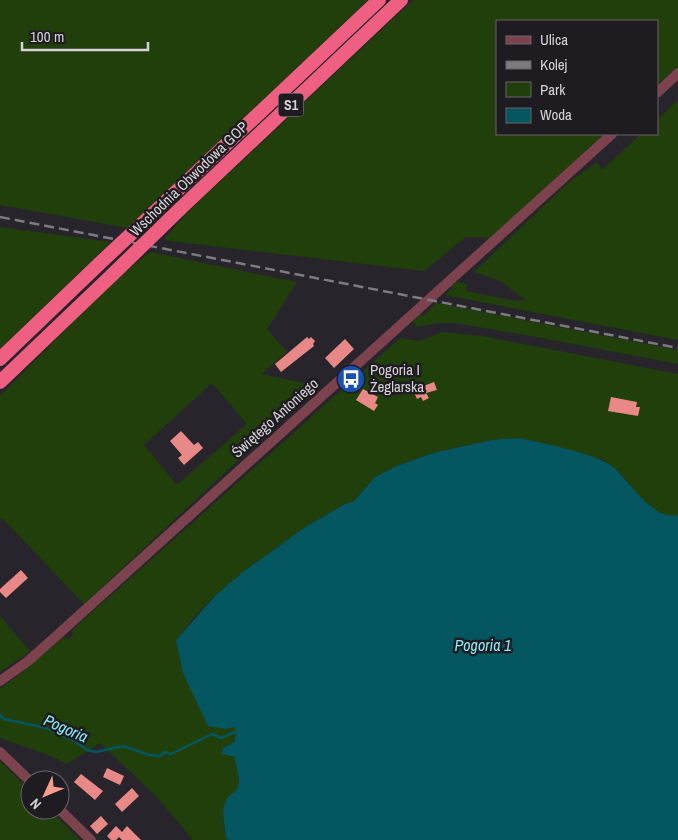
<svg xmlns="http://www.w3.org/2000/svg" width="678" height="840" font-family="'Archivo Narrow',sans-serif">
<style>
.green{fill:#203f0a;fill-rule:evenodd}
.water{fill:#045761}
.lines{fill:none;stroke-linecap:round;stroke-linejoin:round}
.stream{stroke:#045761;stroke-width:2.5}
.building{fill:#e88887}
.minor{stroke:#7c424d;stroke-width:10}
.highway{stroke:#ef5f81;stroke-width:14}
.rail{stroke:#7d7b80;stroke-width:2.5;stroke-dasharray:10 5;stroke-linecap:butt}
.highway-bridge{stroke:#ef5f81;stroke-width:14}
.labels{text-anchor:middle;stroke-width:5;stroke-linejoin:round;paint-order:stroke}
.shield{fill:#1e1c21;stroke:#9d9ba0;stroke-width:1}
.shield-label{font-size:14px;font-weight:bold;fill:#d4d2d6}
.street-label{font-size:15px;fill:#d4d2d6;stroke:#1e1c21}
.poi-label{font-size:15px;fill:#d4d2d6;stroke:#1e1c21;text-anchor:start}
.water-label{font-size:16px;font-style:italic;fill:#8de8f6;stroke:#1e1c21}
</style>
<rect width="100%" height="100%" fill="#27252b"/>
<path class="green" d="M0,0H368L162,196L127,228L0,205Z
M413,0H678V66L657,85V21H497V134H604L490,238L466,237L424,271L169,241L164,239L190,210Z
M678,100V340L445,295L452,288L450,286L458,282L467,284L466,291L517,301L526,300L500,281L474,272L568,183L597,162L602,170L641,134H657V120Z
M0,227L111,242L0,349Z
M150,252L297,282L267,329L287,352L262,374L318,386L84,604L3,519L0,520V396L116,279ZM212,383L247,424L177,485L144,445Z
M436,303L678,350V364L537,337L455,323H438L418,327L415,326L413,321L420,314L423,316Z
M442,332L482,336L678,374V515L672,517L665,515L651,507L638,495L623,476L604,460L539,442L518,438L492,440L433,453L397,466L375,477L354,501L345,504L304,528L243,572L216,595L197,614L176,640L183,673L237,731L234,742L223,748L222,754L235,757C235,767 241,775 239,785C238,792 230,794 227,800C222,811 223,830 228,840H193L156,796L100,743L67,764L51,756L0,738V689L24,671L64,637L69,639L73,635L72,630L400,338L420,341Z
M0,616L30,651L0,672Z
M0,761L30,791V810H50L80,840H0Z"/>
<path class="water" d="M518,438C539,442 598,454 613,467C630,481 652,521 678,515V840H228L226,837C225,825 220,810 227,799C231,793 238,791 239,784C240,774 235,766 235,757L222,754L223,748L234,742L237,731L234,727L226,729L208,726L183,673L176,640L216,595L243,572L304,528L345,504L354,501L375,477L397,466L433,453L492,440Z"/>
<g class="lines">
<path class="stream" d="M0,715L4,719L46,728L75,741L87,750L96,752L123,746L149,755L160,756L165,752L171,754L212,734L221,738L237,731"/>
</g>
<path class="building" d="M307,337L309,339L311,337L315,341L313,344L314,346L281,372L275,364Z
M345,339L354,349L334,368L325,358Z
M434,382L437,390L426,393L429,398L423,401L421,397L417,399L413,390Z
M363,389L378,397L375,403L378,405L374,411L356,400Z
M611,397L637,402L636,407H640L638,416L608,411Z
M181,431L194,445L198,442L203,448L184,465L178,458L182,455L170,441Z
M21,570L28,578L6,598L0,592V589Z
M107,768L124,776L120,785L103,777Z
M81,774L103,791L95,800L74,782Z
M132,788L139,796L122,812L115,804Z
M101,816L108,824L97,834L90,826Z
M116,826L122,832L127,826L141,840H122L119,837L116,840H111L107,836Z"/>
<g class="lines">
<path class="minor" d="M657,93L678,73
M0,681L27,662L53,639L612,134
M0,752L30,781
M60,810L91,840"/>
<path class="highway" d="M163,204L379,0
M180,209L401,0
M0,359L99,264
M0,382L112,275"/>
<path class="rail" d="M0,217L678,348"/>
<path class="highway-bridge" d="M99,264L163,204
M112,275L180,209"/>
</g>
<defs>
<symbol id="bus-disc" viewBox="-11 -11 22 22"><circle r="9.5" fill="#1a4fb4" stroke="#1e1c21"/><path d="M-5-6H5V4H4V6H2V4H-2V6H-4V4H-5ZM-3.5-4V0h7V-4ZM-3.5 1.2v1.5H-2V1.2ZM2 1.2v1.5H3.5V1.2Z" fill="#fff"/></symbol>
</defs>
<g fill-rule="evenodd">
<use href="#bus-disc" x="335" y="363" width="32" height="32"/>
</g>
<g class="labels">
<rect class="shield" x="278.5" y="93.5" width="25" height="23" rx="4"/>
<g class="shield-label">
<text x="291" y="110">S1</text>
</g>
<g class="street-label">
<text transform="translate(189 179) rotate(-44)" y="5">Wschodnia Obwodowa GOP</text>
<text transform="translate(275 418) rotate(-42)" y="5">Świętego Antoniego</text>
</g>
<g class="poi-label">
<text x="370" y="375">Pogoria I<tspan x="370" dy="17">Żeglarska</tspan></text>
</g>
<g class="water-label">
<text x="483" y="651">Pogoria 1</text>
<text transform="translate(66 728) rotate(24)" y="6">Pogoria</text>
</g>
</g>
<rect x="496" y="20" width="162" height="115" fill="#1e1c21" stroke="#676569"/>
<rect x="506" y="36" width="25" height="8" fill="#7c424d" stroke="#676569"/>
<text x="540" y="45" font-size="15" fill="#d4d2d6">Ulica</text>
<rect x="506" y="61" width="25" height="8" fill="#7d7b80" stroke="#676569"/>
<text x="540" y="70" font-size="15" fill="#d4d2d6">Kolej</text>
<rect x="506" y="82" width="25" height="15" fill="#203f0a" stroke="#676569"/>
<text x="540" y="95" font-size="15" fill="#d4d2d6">Park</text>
<rect x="506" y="108" width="25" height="15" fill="#045761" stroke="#676569"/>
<text x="540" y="120" font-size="15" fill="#d4d2d6">Woda</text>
<g transform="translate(45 795) rotate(226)"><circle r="24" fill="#1e1c21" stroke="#676569"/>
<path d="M0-4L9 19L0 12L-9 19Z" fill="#f49d8d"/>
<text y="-8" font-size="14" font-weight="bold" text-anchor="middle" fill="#d4d2d6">N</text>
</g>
<path d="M22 42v8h126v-8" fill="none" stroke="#d4d2d6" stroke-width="2.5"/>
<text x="30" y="42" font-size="15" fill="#d4d2d6" stroke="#1e1c21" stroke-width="4" paint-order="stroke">100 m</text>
</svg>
